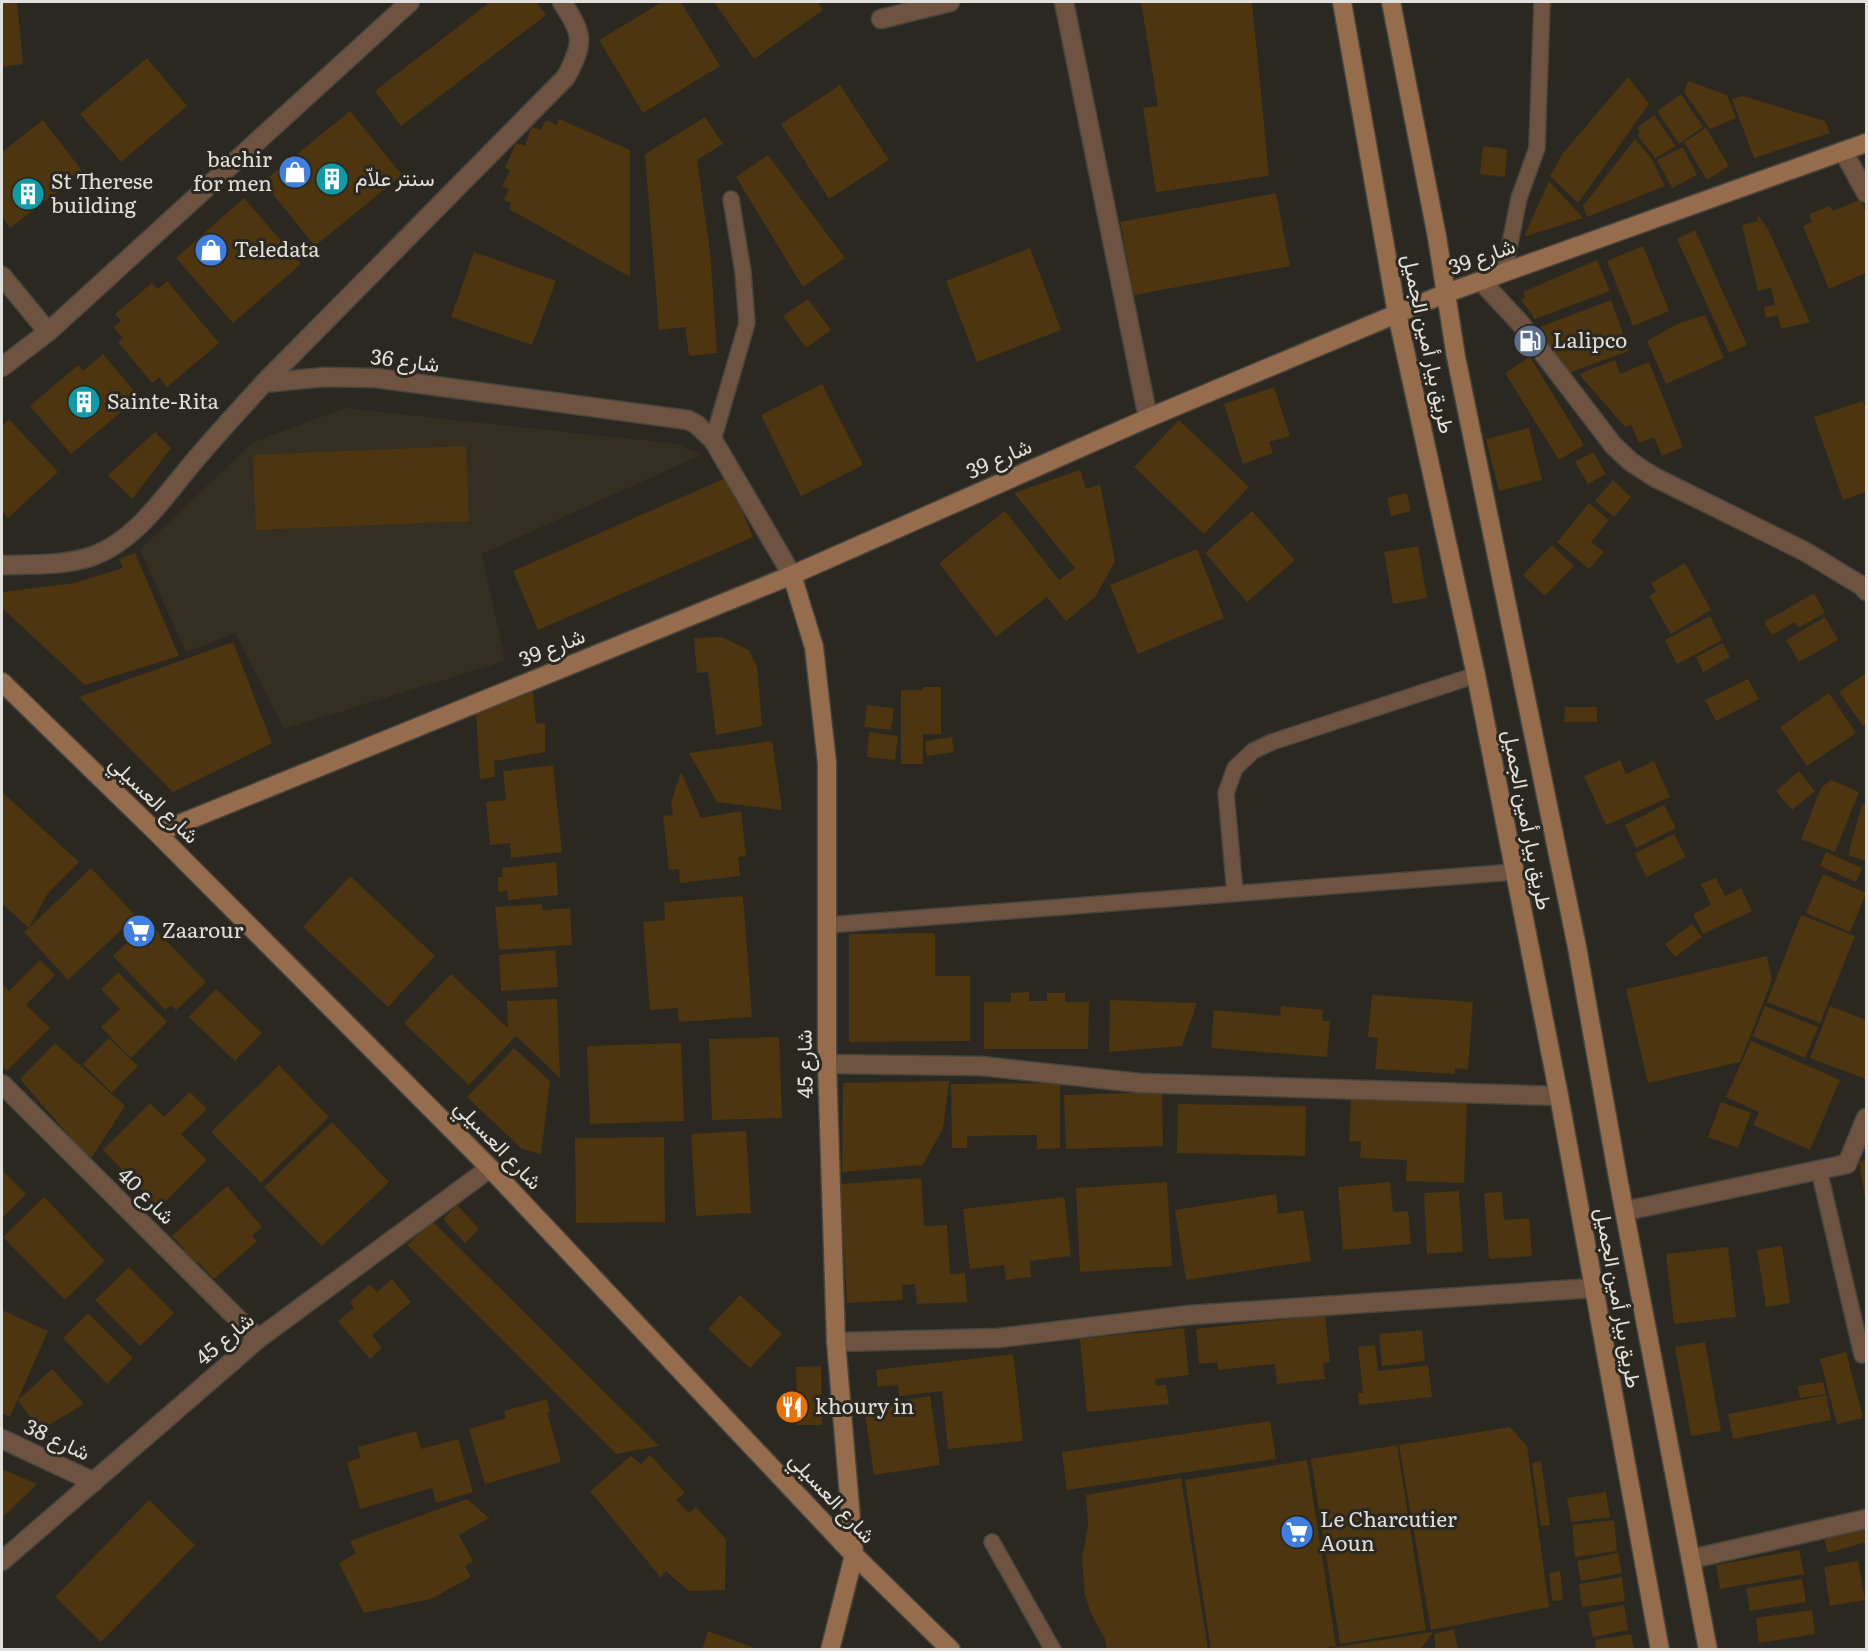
<svg xmlns="http://www.w3.org/2000/svg" width="1868" height="1651" font-family="Literata,Vazirmatn,serif">
<style>
.built{fill:#352f22}
.building{fill:#4c350f}
.lines{fill:none;stroke-linecap:round;stroke-linejoin:round}
.lane-casing{stroke:#48453f;stroke-width:18}
.street-casing{stroke:#48453f;stroke-width:21}
.secondary-casing{stroke:#48453f;stroke-width:21}
.lane{stroke:#6e5440;stroke-width:15}
.street{stroke:#6e5440;stroke-width:18}
.secondary{stroke:#956c4c;stroke-width:18}
.labels{text-anchor:middle;stroke-width:6;stroke-linejoin:round;paint-order:stroke}
.poi-label{font-size:21px;fill:#e2e0dc;stroke:#2b2821;text-anchor:start}
.street-label{font-size:21px;fill:#e2e0dc;stroke:#2b2821}
</style>
<rect width="100%" height="100%" fill="#2b2821"/>
<path class="built" d="M345,408L677,444L701,455L482,554L505,661L284,729L235,633L186,652L140,550L253,442Z"/>
<path class="building" d="M2,2H17L23,64L2,67Z
M490,2H536L546,15L401,126L375,91Z
M662,2H681L720,66L643,113L599,40Z
M714,2H817L823,10L754,59Z
M1141,2H1252L1269,176L1156,192L1143,108L1158,106Z
M147,58L187,106L121,162L80,114Z
M1628,77L1649,104L1578,203L1550,176L1563,153Z
M1688,81L1727,95L1736,118L1710,129L1684,92Z
M840,85L889,160L829,199L781,124Z
M1681,94L1703,127L1679,144L1657,111Z
M1743,96L1825,121L1830,133L1754,158L1732,99Z
M350,111L402,175L315,246L263,182Z
M1654,115L1676,146L1655,158L1637,135L1640,132L1637,128Z
M705,117L723,144L697,160L710,251L717,353L689,356L685,327L659,330L645,154Z
M559,119L630,150V277L509,209L511,203L504,200L509,189L502,186L510,170L505,168L516,143L525,146L531,127L541,130L546,120L557,125Z
M43,120L83,172L10,228L2,217V152Z
M1706,128L1729,166L1707,180L1684,142Z
M1635,139L1652,159L1665,186L1587,217L1583,206Z
M1483,146L1507,149L1505,177L1480,174Z
M1683,147L1697,175L1672,188L1657,160Z
M768,155L845,258L803,287L736,177Z
M1549,181L1583,218L1524,237Z
M1276,193L1290,266L1134,295L1120,222Z
M244,198L301,264L233,323L176,258Z
M1861,199L1866,213V273L1829,289L1803,226L1812,222L1809,214L1830,206L1833,211Z
M1757,214L1768,229L1810,322L1781,329L1778,315L1766,318L1764,307L1775,305L1771,288L1758,291L1742,225L1758,221Z
M1695,230L1747,345L1729,353L1677,239Z
M1643,246L1669,311L1633,326L1607,261Z
M1030,248L1061,330L977,362L946,281Z
M474,252L556,281L532,345L451,317Z
M1597,260L1610,291L1535,319L1521,300L1525,298L1523,292Z
M167,281L219,343L167,387L159,377L152,383L118,342L123,338L113,327L121,321L115,314L152,283L158,289Z
M808,299L831,330L806,348L783,316Z
M1611,300L1629,351L1568,373L1537,328Z
M1705,315L1724,358L1666,384L1647,341L1677,324Z
M103,354L139,397L71,454L30,406L78,365L83,371Z
M1530,357L1584,445L1559,460L1505,373Z
M1615,360L1620,374L1649,362L1683,447L1662,456L1654,437L1639,443L1631,425L1625,427L1579,374Z
M822,384L863,465L801,496L761,415Z
M1274,387L1290,436L1269,442L1273,453L1243,464L1224,404Z
M1863,401L1866,410V492L1843,500L1814,417Z
M9,419L58,472L8,518L2,511V426Z
M1179,420L1249,487L1204,534L1134,467Z
M1529,428L1542,480L1499,491L1486,439Z
M155,432L171,448L132,499L108,475Z
M466,446L469,521L256,530L253,455Z
M1593,452L1606,474L1588,484L1575,462Z
M1080,470L1086,489L1100,484L1115,561L1095,597L1066,621L1047,597L996,637L939,563L1005,511L1059,580L1075,568L1014,493Z
M728,477L753,537L538,630L513,571Z
M1613,480L1631,497L1614,517L1595,501Z
M1407,493L1411,511L1391,516L1387,498Z
M1589,503L1609,520L1591,542L1604,552L1589,569L1557,542Z
M1252,511L1295,560L1247,602L1205,553Z
M1552,545L1574,566L1545,596L1523,575Z
M1418,546L1427,598L1393,604L1384,552Z
M1197,549L1224,618L1138,654L1110,585Z
M135,553L179,656L85,685L2,608V592L74,583L123,568L119,559Z
M1685,563L1711,610L1671,634L1649,596L1656,592L1651,583Z
M1814,593L1825,613L1798,628L1795,622L1772,635L1764,622Z
M1710,616L1722,640L1677,664L1665,640Z
M1825,617L1838,640L1799,662L1786,640Z
M722,637L749,650L757,667L762,726L716,735L708,672L697,673L694,638Z
M233,642L272,743L173,792L79,697Z
M1723,643L1730,657L1703,672L1696,657Z
M1866,673V724L1863,726L1839,692Z
M1748,679L1759,699L1716,721L1705,700Z
M923,687H941V734H923V764H901V690H923Z
M533,692L536,724L545,723V752L494,761L495,777L480,779L476,713Z
M1829,693L1856,733L1807,766L1780,727Z
M867,705L894,708L891,730L864,727Z
M1565,707H1597V722H1564Z
M869,732L898,736L895,760L867,757Z
M952,737L954,752L927,756L925,741Z
M772,741L782,810L717,802L689,753Z
M1620,760L1626,774L1654,761L1670,797L1606,825L1584,776Z
M553,765L562,852L511,858L510,843L490,845L486,802L506,800L503,771Z
M1799,771L1815,791L1792,810L1776,791Z
M681,772L701,818L741,811L746,856L738,857L740,876L680,883L679,869L669,870L663,816L673,815L671,802Z
M1831,780L1859,792L1835,852L1801,839L1821,788Z
M2,792L79,862L48,893L29,928L91,868L136,916L68,980L24,932L29,928L2,904Z
M1862,804L1866,805V861L1848,855Z
M1664,805L1676,828L1636,848L1625,825Z
M1674,834L1686,857L1646,877L1635,853Z
M1826,852L1862,868L1856,882L1820,866Z
M556,862L558,895L508,900L507,891L498,892V877H503L502,868Z
M1823,874L1866,893L1850,932L1806,913Z
M350,876L435,956L388,1007L303,927Z
M1716,878L1725,896L1741,888L1752,911L1703,934L1693,914L1711,905L1701,884Z
M743,896L752,1017L679,1022L678,1008L650,1010L643,922L665,920L664,902Z
M542,904V910L570,908L572,945L499,950L495,907Z
M1801,915L1855,936L1820,1023L1767,1002Z
M148,922L206,982L176,1010L171,1005L165,1010L113,956Z
M1692,924L1702,937L1675,957L1665,944Z
M935,933V976H970V1041L849,1042V934Z
M555,950L558,987L501,991L499,955Z
M1767,956L1772,980L1740,1062L1648,1083L1626,989Z
M40,960L55,975L26,1005L50,1028L7,1071L2,1066V983L9,991Z
M118,972L167,1022L131,1058L101,1027L120,1009L101,989Z
M451,974L508,1028L507,1001L557,999L560,1078L516,1036L469,1085L404,1023Z
M216,989L262,1033L235,1061L189,1017Z
M1029,992V1001H1047V993H1065V1002H1089L1088,1049H984V1002H1011V993Z
M1372,995L1473,1002L1468,1069L1455,1068V1074L1375,1069L1378,1038L1368,1037Z
M1110,1000L1197,1003L1182,1046L1109,1052Z
M1281,1006L1323,1010L1322,1021H1330L1327,1057L1211,1048L1214,1010L1280,1016Z
M1765,1006L1818,1027L1805,1058L1753,1036Z
M1830,1006L1866,1020V1079L1810,1058Z
M779,1037L782,1118L712,1120L709,1039Z
M109,1038L138,1066L112,1093L83,1064Z
M1751,1041L1840,1080L1810,1150L1753,1125L1759,1112L1726,1097Z
M55,1043L125,1106L90,1160L20,1079Z
M681,1043L684,1121L590,1124L587,1046Z
M514,1048L550,1081L541,1154L522,1149L467,1097Z
M279,1065L329,1117L261,1183L211,1132Z
M949,1081L943,1128L923,1165L842,1172L843,1083Z
M1060,1083V1148L1037,1149V1135L967,1136V1148H952L951,1084Z
M190,1092L207,1109L181,1134L207,1160L159,1208L103,1150L150,1103L164,1117Z
M1162,1092L1163,1146L1066,1149L1064,1095Z
M1351,1096L1467,1100L1464,1183L1406,1181L1407,1160L1360,1158L1361,1142L1349,1141Z
M1721,1102L1751,1113L1738,1148L1708,1137Z
M1178,1104L1306,1106L1305,1156L1177,1153Z
M332,1122L389,1182L322,1246L264,1187Z
M746,1131L751,1213L696,1216L691,1134Z
M664,1137L665,1222L576,1223L575,1138Z
M1866,1160V1198H1865L1859,1161Z
M2,1170L26,1194L2,1218Z
M921,1178L924,1226L947,1225L950,1274L965,1273L967,1302L917,1304L915,1284L902,1285L903,1300L847,1303L840,1184Z
M1167,1182L1172,1266L1080,1272L1076,1188Z
M1390,1182L1393,1212L1408,1211L1411,1244L1343,1250L1338,1187Z
M227,1186L262,1227L252,1236L257,1241L214,1279L198,1262L190,1269L178,1255L184,1249L172,1236Z
M1459,1191L1463,1252L1427,1254L1424,1193Z
M1502,1192L1504,1220L1529,1218L1532,1256L1489,1259L1484,1193Z
M1276,1194L1278,1214L1303,1210L1311,1261L1186,1280L1175,1210Z
M44,1197L105,1261L65,1300L3,1237Z
M1064,1197L1071,1256L1030,1261L1031,1277L1006,1280L1004,1265L970,1269L963,1209Z
M457,1205L479,1229L465,1243L443,1219Z
M432,1221L659,1446L616,1454L407,1245Z
M1782,1246L1790,1303L1766,1307L1757,1250Z
M1728,1247L1736,1317L1674,1324L1666,1254Z
M129,1267L174,1313L140,1346L95,1300Z
M392,1279L411,1302L372,1335L382,1348L370,1359L338,1321L354,1308L350,1302L370,1284L377,1292Z
M740,1295L782,1334L750,1368L708,1329Z
M2,1310L48,1331L10,1417L2,1413Z
M88,1313L133,1358L107,1384L63,1338Z
M1325,1315L1330,1362L1323,1363L1325,1379L1277,1384L1275,1364L1218,1370L1217,1362L1199,1364L1196,1329Z
M1184,1328L1189,1375L1155,1379L1156,1386L1166,1385L1169,1404L1087,1412L1080,1339Z
M1422,1330L1425,1361L1382,1366L1379,1334Z
M1705,1342L1721,1431L1691,1436L1675,1347Z
M1375,1345L1378,1371L1428,1365L1432,1397L1359,1405L1358,1393H1363L1358,1347Z
M1846,1352L1863,1418L1837,1424L1820,1359Z
M1013,1354L1023,1441L948,1449L942,1391L899,1396L898,1385L878,1387L876,1370Z
M821,1366L822,1425H797L796,1367Z
M52,1369L84,1404L40,1430L18,1400Z
M1823,1382L1826,1394L1800,1398L1798,1386Z
M1826,1395L1831,1420L1733,1439L1728,1414Z
M930,1396L940,1465L874,1475L864,1407Z
M547,1399L550,1412H547L561,1462L485,1484L469,1429L506,1418L504,1411Z
M1270,1421L1276,1459L1067,1490L1062,1452Z
M1510,1427L1527,1446L1549,1607L1431,1630L1399,1445Z
M416,1431L421,1449L458,1439L473,1492L436,1503L432,1488L360,1509L347,1462L360,1458L358,1447Z
M1397,1445L1426,1630L1340,1644L1311,1459Z
M650,1455L685,1493L676,1500L689,1513L696,1507L726,1539L725,1590L689,1591L666,1571L661,1578L590,1491L631,1456L641,1464Z
M1307,1460L1336,1646L1311,1650H1211L1185,1480Z
M1541,1461L1550,1525L1541,1526L1532,1463Z
M2,1469L37,1484L2,1518Z
M1181,1478L1208,1650H1107L1105,1639L1091,1613L1085,1596L1082,1558L1088,1525L1086,1495Z
M1606,1492L1610,1517L1571,1522L1567,1498Z
M467,1499L489,1518L459,1535L473,1561L465,1566L471,1577L431,1599L364,1613L339,1563L356,1553L350,1541Z
M149,1500L195,1545L101,1642L55,1597Z
M1614,1520L1617,1551L1575,1557L1572,1525Z
M1866,1523V1542L1828,1553L1823,1534Z
M1799,1550L1804,1574L1720,1589L1716,1565Z
M1618,1553L1622,1573L1581,1581L1577,1561Z
M1858,1561L1865,1600L1830,1606L1824,1567Z
M1560,1571L1563,1600L1552,1601L1549,1573Z
M1622,1577L1625,1601L1582,1607L1579,1584Z
M1802,1579L1806,1602L1750,1611L1746,1588Z
M1624,1605L1628,1630L1593,1637L1588,1612Z
M1812,1610L1815,1634L1759,1643L1756,1618Z
M1454,1629L1458,1650H1436L1434,1634Z
M708,1631L758,1649V1650H702Z
M1433,1632L1420,1650H1330V1648Z
M1631,1634L1634,1650H1596L1595,1640Z"/>
<g class="lines">
<defs>
<path id="lane" d="M1504,273L1519,198L1537,148L1542,2
M713,440L747,323L743,272L731,199
M1235,893L1226,793L1235,768L1253,751L1272,742L1476,675
M827,925L1514,872
M1819,1170L1862,1355
M992,1542L1053,1650"/>
<path id="street" d="M1064,2L1148,418
M881,19L950,2
M1843,151L1866,193
M2,276L48,332
M1482,282L1520,323L1613,445L1631,462L1654,477L1804,551L1862,586L1866,591
M2,367L48,332L410,2
M264,383L324,377L376,378L688,420L696,424L713,440L792,575
M2,565C32,564 64,566 93,556C138,539 166,494 196,459C218,433 241,408 264,383L566,77C585,41 583,35 562,2
M827,1064L981,1066L1140,1083L1559,1096
M2,1084L258,1339
M1625,1211L1847,1164L1866,1118
M836,1342L998,1338L1189,1315L1593,1288
M2,1439L94,1482
M1691,1559L1866,1519
M2,1561L258,1339L490,1168"/>
<path id="secondary" d="M1342,2L1397,314L1476,675L1559,1096L1660,1650
M1391,2L1437,237L1456,357L1577,947L1618,1178L1708,1650
M792,575L814,647L827,763V1064L836,1342L854,1555L830,1650
M2,682L157,833L490,1168L854,1555L951,1650
M157,833L792,575L1148,418L1444,294L1866,143"/>
</defs>
<use href="#lane" class="lane-casing"/>
<use href="#street" class="street-casing"/>
<use href="#secondary" class="secondary-casing"/>
<use href="#lane" class="lane"/>
<use href="#street" class="street"/>
<use href="#secondary" class="secondary"/>
</g>
<defs>
<symbol id="shop-disc" viewBox="-11 -11 22 22"><circle r="9.5" fill="#3f7fe0" stroke="#2b2821"/><path d="M-5-2.5h2.3a2.7 3.5 0 0 1 5.4 0H5L5.5 6h-11ZM-1.5-2.5h3a1.5 2.3 0 0 0-3 0Z" fill="#fff"/></symbol>
<symbol id="building-disc" viewBox="-11 -11 22 22"><circle r="9.5" fill="#0f9aa8" stroke="#2b2821"/><path d="M-4-6H4V6H1V3H-1V6H-4ZM-2.5-4.3h1.7v1.8h-1.7ZM.8-4.3h1.7v1.8H.8ZM-2.5-1h1.7V.8h-1.7ZM.8-1h1.7V.8H.8Z" fill="#fff"/></symbol>
<symbol id="fuel-disc" viewBox="-11 -11 22 22"><circle r="9.5" fill="#5c6f8a" stroke="#2b2821"/><path d="M-5.5-6h7V0h2V4h1.3V-2.5L3-4.5l.8-.8L6-3V5H2.5V1h-1V6h-7ZM-4.2-4.7v3.2H.2V-4.7Z" fill="#fff"/></symbol>
<symbol id="supermarket-disc" viewBox="-11 -11 22 22"><circle r="9.5" fill="#3f7fe0" stroke="#2b2821"/><path d="M-6-5.5h2.5l.6 2H6L4.5 2H-2.5L-4.4-4H-6ZM-1.5 3.2a1.3 1.3 0 1 0 .1 0ZM3 3.2a1.3 1.3 0 1 0 .1 0Z" fill="#fff"/></symbol>
<symbol id="restaurant-disc" viewBox="-11 -11 22 22"><circle r="9.5" fill="#e8710a" stroke="#2b2821"/><path d="M-5-6h1v4h1v-4h1v4h1v-4h1v5L-1.5 .5V6h-2V.5L-5-1ZM5-6V6H3V1.5H1.5Q1.5-4 5-6Z" fill="#fff"/></symbol>
</defs>
<g fill-rule="evenodd">
<use href="#shop-disc" x="276" y="153" width="38" height="38"/>
<use href="#building-disc" x="313" y="160" width="38" height="38"/>
<use href="#building-disc" x="9" y="175" width="38" height="38"/>
<use href="#shop-disc" x="192" y="231" width="38" height="38"/>
<use href="#fuel-disc" x="1511" y="322" width="38" height="38"/>
<use href="#building-disc" x="65" y="383" width="38" height="38"/>
<use href="#supermarket-disc" x="120" y="912" width="38" height="38"/>
<use href="#restaurant-disc" x="773" y="1388" width="38" height="38"/>
<use href="#supermarket-disc" x="1278" y="1513" width="38" height="38"/>
</g>
<g class="labels">
<g class="poi-label">
<text x="272" y="167" text-anchor="end">bachir<tspan x="272" dy="24">for men</tspan></text>
<text x="355" y="186">سنتر علاّم</text>
<text x="51" y="189">St Therese<tspan x="51" dy="24">building</tspan></text>
<text x="234" y="257">Teledata</text>
<text x="1553" y="348">Lalipco</text>
<text x="107" y="409">Sainte-Rita</text>
<text x="162" y="938">Zaarour</text>
<text x="815" y="1414">khoury in</text>
<text x="1320" y="1527">Le Charcutier<tspan x="1320" dy="24">Aoun</tspan></text>
</g>
<g class="street-label">
<text transform="translate(1482 257) rotate(-20)" y="7">شارع 39</text>
<text transform="translate(1428 344) rotate(78)" y="7">طريق بيار أمين الجميل</text>
<text transform="translate(405 361) rotate(7)" y="7">شارع 36</text>
<text transform="translate(999 459) rotate(-24)" y="7">شارع 39</text>
<text transform="translate(552 648) rotate(-22)" y="7">شارع 39</text>
<text transform="translate(154 800) rotate(44)" y="7">شارع العسيلي</text>
<text transform="translate(1527 820) rotate(79)" y="7">طريق بيار أمين الجميل</text>
<text transform="translate(805 1064) rotate(-91)" y="7">شارع 45</text>
<text transform="translate(498 1145) rotate(46)" y="7">شارع العسيلي</text>
<text transform="translate(146 1196) rotate(45)" y="7">شارع 40</text>
<text transform="translate(1618 1298) rotate(80)" y="7">طريق بيار أمين الجميل</text>
<text transform="translate(225 1339) rotate(-40)" y="7">شارع 45</text>
<text transform="translate(57 1440) rotate(25)" y="7">شارع 38</text>
<text transform="translate(832 1498) rotate(47)" y="7">شارع العسيلي</text>
</g>
</g>
<rect width="1868" height="1651" fill="none" stroke="#e2e0dc" stroke-width="6"/>
</svg>
